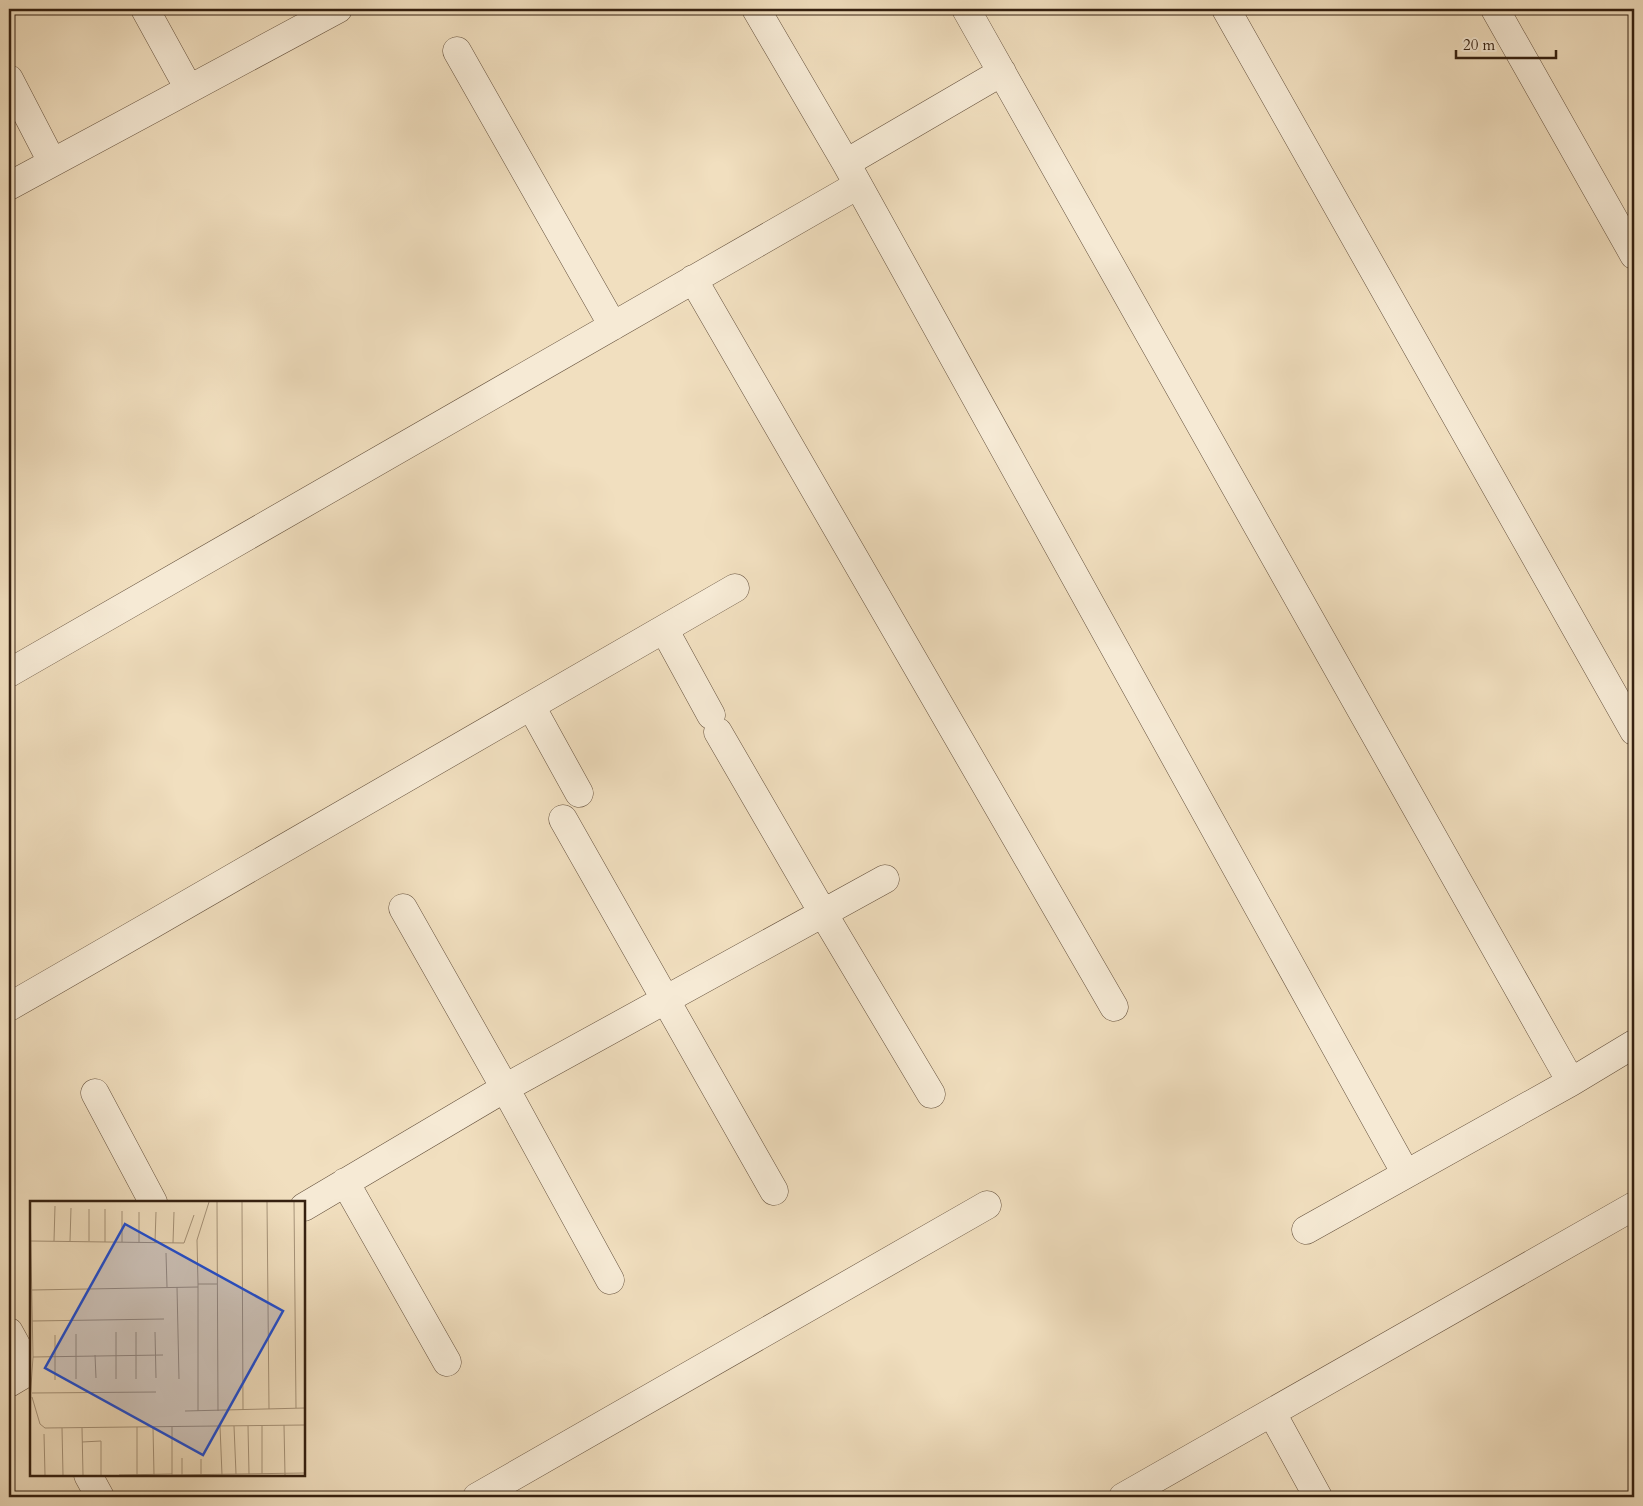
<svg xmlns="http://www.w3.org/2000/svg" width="1643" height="1506" font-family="Cardo,serif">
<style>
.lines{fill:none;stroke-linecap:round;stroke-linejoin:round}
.street-casing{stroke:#64503c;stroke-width:29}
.street{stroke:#f6ead5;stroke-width:28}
.inset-road{fill:none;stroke:#a69379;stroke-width:1}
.view{fill:#1d4ed8;fill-opacity:0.15;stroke:#1d4ed8;stroke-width:2.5}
.inset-edge{fill:none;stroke:#352010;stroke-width:2.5}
</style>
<rect width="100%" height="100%" fill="#f1dfbf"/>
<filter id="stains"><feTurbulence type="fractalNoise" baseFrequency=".004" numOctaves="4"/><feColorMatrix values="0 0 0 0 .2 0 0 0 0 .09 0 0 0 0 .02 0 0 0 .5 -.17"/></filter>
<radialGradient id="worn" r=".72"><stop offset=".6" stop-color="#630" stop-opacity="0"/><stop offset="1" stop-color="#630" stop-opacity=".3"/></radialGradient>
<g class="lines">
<defs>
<path id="street" d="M145,9L189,89
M756,9L846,163
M966,9L1571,1082
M1226,9L1634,731
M1495,9L1634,255
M457,51L613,326
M1002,72L846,163L1406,1174
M9,79L52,162
M9,186L338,9
M693,279L1114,1007
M664,629L711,715
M9,673L858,185
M531,706L579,793
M718,732L823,913L931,1094
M563,819L774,1191
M403,908L505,1088L610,1280
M9,1007L735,588
M95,1093L153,1202
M345,1182L447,1362
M304,1207L505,1088L885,879
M1306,1230L1571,1082L1634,1044
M9,1332L31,1372
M9,1383L31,1370
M1272,1413L1318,1497
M88,1475L100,1497
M477,1497L987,1205
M1123,1497L1634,1206"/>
</defs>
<use href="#street" class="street-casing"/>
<use href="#street" class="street"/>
</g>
<g transform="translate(30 1201)">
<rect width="275" height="275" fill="#f1dfbf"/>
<path class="inset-road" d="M187,1L188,210M212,1L213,209M237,1L239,208M264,1L266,207M59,8V40M75,8V41M1,40L154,42L164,14M24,40L25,5M40,40L41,7M92,41V10M109,41V11M125,41L126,11M143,42L144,11M136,52L137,86M168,83L167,39L179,1M147,86L149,178M2,89L168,86M2,120L134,118M86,131V178M106,131V178M125,131L126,177M25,134V179M65,154L66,177M3,156L133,154M46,178V133M2,192L126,191M2,196L10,223L15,227L275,224M0,200L3,156L0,1M155,210L275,207M168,210V83H187M254,224L255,274M190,225L192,274M204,225L206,273M218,225L219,273M232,225V273M107,226V274M123,226L124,274M142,226V274L275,272M32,227L33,274M52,227L53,274M14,233L15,274M52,241L71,240V274M89,274L142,273M152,274V257M171,274V258"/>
<path class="view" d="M95,23L253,110L173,254L15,167Z"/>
<rect width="275" height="275" class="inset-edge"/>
</g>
<rect width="1643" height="1506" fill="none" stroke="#f1dfbf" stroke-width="30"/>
<rect x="10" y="10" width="1623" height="1486" fill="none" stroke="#352010" stroke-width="2.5"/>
<rect x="15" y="15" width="1613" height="1476" fill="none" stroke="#352010"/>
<path d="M1456 50v8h100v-8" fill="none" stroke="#352010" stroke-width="2.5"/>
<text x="1463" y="50" font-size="15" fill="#352010" stroke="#f6ead5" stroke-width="4" paint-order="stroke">20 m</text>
<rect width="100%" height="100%" filter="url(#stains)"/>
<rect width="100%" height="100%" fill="url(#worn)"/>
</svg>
